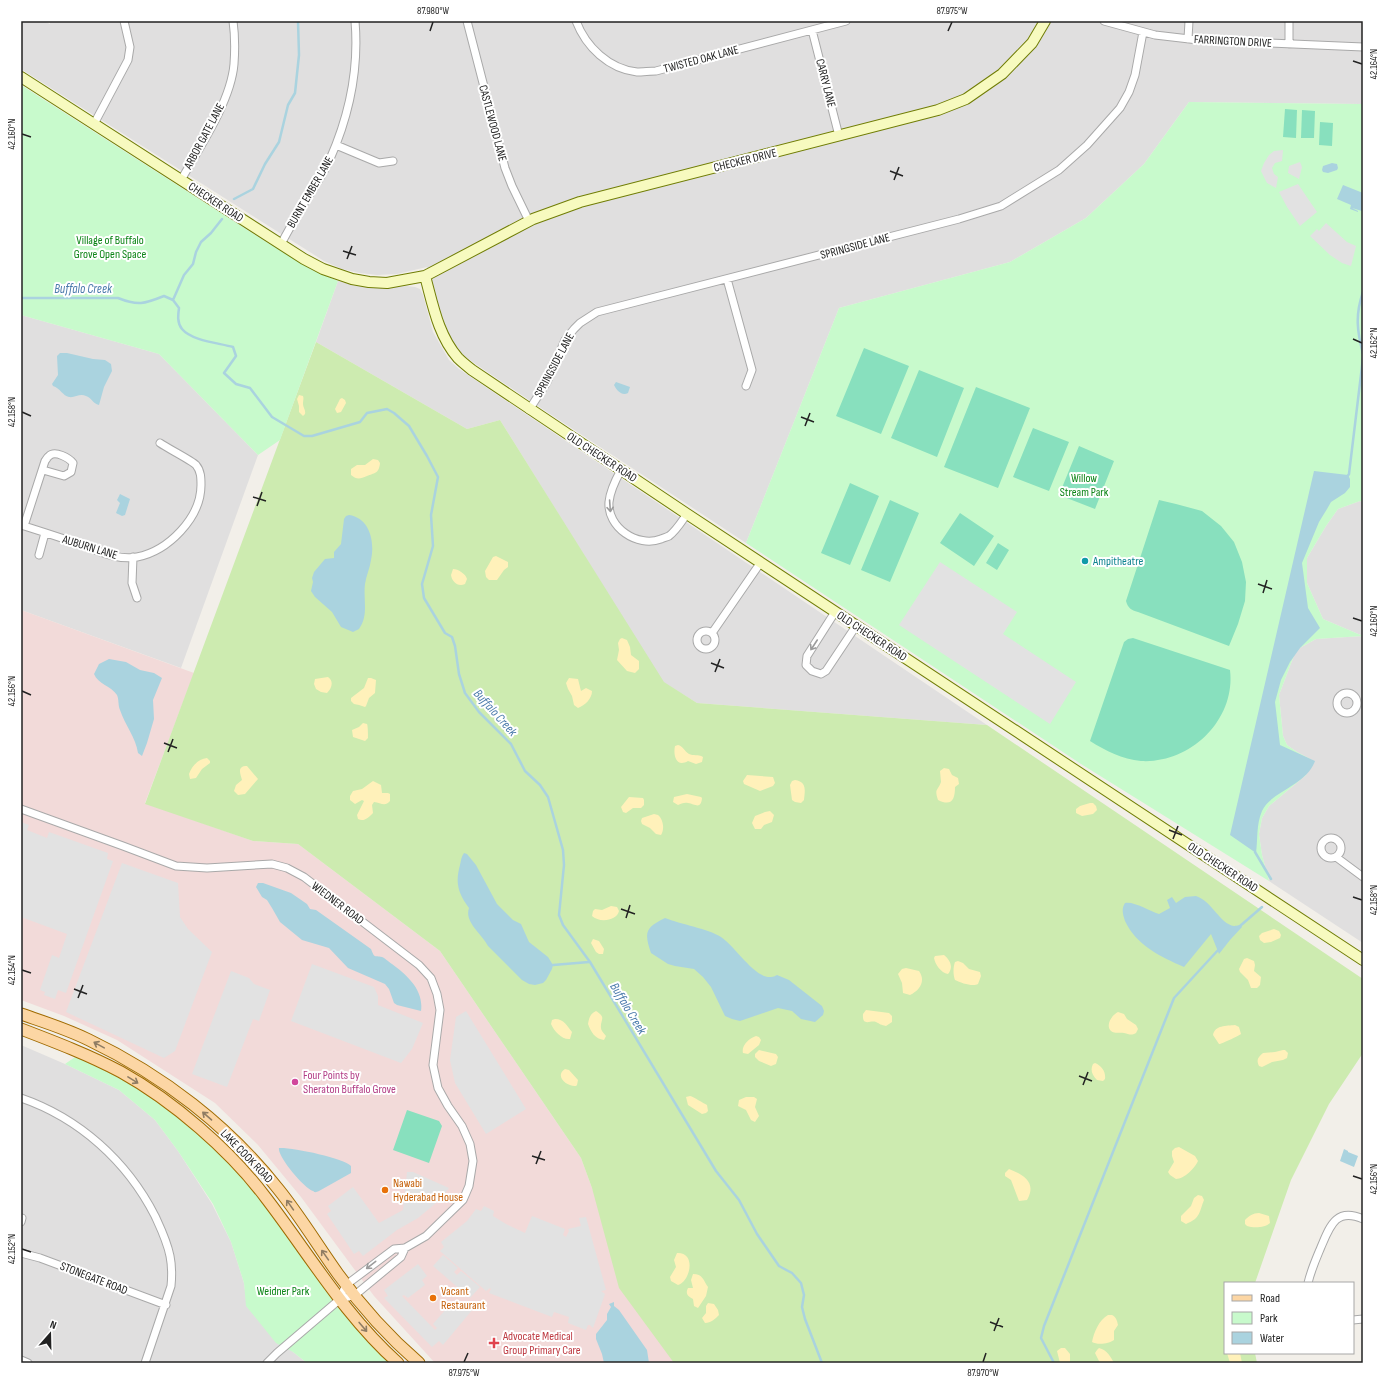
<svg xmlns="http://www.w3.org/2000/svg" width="1384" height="1384" font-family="'Sofia Sans Condensed',sans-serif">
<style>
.residential{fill:#e0dfdf}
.commercial{fill:#f2dad9}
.grass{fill:#cdebb0}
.sand{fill:#fff1ba}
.park{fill:#c8facc}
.pitch{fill:#88e0be}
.parking{fill:#e2e2e2}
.water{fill:#aad3df}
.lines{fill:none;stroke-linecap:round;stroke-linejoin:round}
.stream{stroke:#aad3df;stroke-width:2.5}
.street-casing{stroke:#a9a9a9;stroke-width:9}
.secondary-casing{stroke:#707d05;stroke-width:12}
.primary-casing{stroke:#a06b00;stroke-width:13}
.street{stroke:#fff;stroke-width:7}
.secondary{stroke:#f7fabf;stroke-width:10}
.primary{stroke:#fcd6a4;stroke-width:11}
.oneway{stroke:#9c9c9c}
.oneway2{stroke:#8f7c63}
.ticks{fill:none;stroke:#222;stroke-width:1.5}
.culture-dot{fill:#0f9aa8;stroke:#fff;stroke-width:1.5}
.hotel-dot{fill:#d1479c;stroke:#fff;stroke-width:1.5}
.food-dot{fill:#e8710a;stroke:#fff;stroke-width:1.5}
.health-dot{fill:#e0444e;stroke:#fff;stroke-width:1.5}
.labels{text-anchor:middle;stroke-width:4;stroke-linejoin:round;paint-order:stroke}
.street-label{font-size:12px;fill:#222;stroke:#fff}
.park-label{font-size:12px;fill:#0c8416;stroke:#fff}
.culture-label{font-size:12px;fill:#0d838f;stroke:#fff;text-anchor:start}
.hotel-label{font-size:12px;fill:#b23c85;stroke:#fff;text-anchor:start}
.food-label{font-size:12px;fill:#c56008;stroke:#fff;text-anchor:start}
.health-label{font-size:12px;fill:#be3a42;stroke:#fff;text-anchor:start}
.water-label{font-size:13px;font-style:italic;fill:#4a7aab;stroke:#fff}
.neatline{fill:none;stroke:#222;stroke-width:1.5}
.ticks-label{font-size:10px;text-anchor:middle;fill:#222}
</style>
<rect width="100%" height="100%" fill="#f2efe9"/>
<path class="residential" d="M21,21H44L50,24V21H1363V104L1189,102L1144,164L1086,218L1010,262L839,308L746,543L544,410L477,365L463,355L453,342L447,329L441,315L427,267L397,274L377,275L360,273L342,269L324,261L21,69Z
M338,281L356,286L395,287L407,286L415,287L420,289L423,295L433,332L449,360L459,369L987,725L697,703L663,682L500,420L467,429L316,342Z
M21,315L159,354L258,455L181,668L21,610Z
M1360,501L1363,502V636L1323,619L1307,583V558L1326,526L1338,509Z
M1363,636V943L1269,881L1262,855L1259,834L1262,818L1269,806L1306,775L1312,760L1297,752L1287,745L1283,736L1279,695L1296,650L1316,639Z
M21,1045L65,1064L119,1090L155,1120L178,1151L212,1204L231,1242L244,1283L247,1306L293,1352L307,1363H21Z"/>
<path class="commercial" d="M21,610L194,673L145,803L253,841L298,844L440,951L581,1158L592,1188L675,1363H435L374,1296L301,1197L258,1145L215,1103L117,1040L64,1016L21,1000Z"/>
<path class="grass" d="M316,342L467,429L500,420L664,682L697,703L987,725L1363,979V1053L1329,1104L1291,1180L1255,1283H1225V1353H1255L1257,1363H674L619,1288L592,1188L581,1158L440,951L298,844L253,841L145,804Z"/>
<path class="sand" d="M299,395L303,396C304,399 303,400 303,404C303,408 306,410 305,414L303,416L299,412V406L297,399Z
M342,398L345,400L346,403L341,412L337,413L335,409L340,399Z
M373,459L378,460L380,463C379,474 374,473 367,476C360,479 357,480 351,475V469L357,465H365Z
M496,556L508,562V567L504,570L497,580H489L486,577L485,571L493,557Z
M453,569C458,569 466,574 467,579L465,584C458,587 452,582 451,575Z
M622,638L627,640L630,647L631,655L639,661V669L635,673L627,671L617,660L619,650L618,643L620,639Z
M328,677C334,681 332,688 327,693L321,692L316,689L314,684L315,679Z
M368,678H371L376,680L375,693L369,698L366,706L365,707L359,705L354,704L351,701V698L364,688Z
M569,678L578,679L581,691L586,688L592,691C592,699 585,705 578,708L574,705L572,696L568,689L566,683Z
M363,723L367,724C368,726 368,736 368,738L365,741L353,737L352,730L359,727Z
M678,745C683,746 684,751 689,754C693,756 698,754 703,757L702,762L696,764L688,761C676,768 673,755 675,746Z
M207,758L210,761V763L202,769L196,778L190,779L189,774C192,766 198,759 207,758Z
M247,766L258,779L245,794L238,795L234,791L236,785L242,780C240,773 237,766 247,766Z
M944,768L949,769L952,775L958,778L959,784L955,787C955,799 952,807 938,800C934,788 938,791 941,782L940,771Z
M747,775L773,777L775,783L773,786L760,791L744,784L743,781Z
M795,780C807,782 805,790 804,800L801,803L795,802L792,800L790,785L792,781Z
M373,781L381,785L382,793H388L390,794V801C385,807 381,803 374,802L372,805L373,813C368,818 364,822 358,819L357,815L364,801L362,800L355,804L350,800V796L353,791L362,789Z
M687,794L701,797L702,798C701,810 695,804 688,803C684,802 681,804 678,805L673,802L674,797Z
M629,797L643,798L644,800V805L641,808H633L626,813L623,812L621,807Z
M1090,803H1093L1096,806L1097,810L1093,814L1082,816L1076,813V809L1080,806Z
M770,811L774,815L772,822L764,825L761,829H755L752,823L755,816L765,812Z
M654,814L658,815C663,819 665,829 661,835L656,834L650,828L642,824L641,821L642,818Z
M611,906L617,907L619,911C617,921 599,923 592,916L593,911L595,909L602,910Z
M1274,929L1279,931L1281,935L1280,938L1271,942L1264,943L1260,940L1259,936L1262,933Z
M593,939L599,941L604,949L603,954H599L596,952L591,943Z
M944,955C950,960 954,967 948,974C941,973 935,964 934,958L935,956Z
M1247,958L1254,961L1255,965L1254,971L1261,977L1260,985L1257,988H1251L1248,980L1240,972L1239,969L1244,959Z
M958,961L963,963L969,969L980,972L981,976L978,984C973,987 961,983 955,980C953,975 953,967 955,962Z
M906,968L919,971C926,981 920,990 910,995L903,993L902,983L898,974L902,969Z
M866,1010L889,1013L892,1016V1022L886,1026C881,1025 880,1024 876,1022C870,1020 862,1027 863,1014Z
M596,1011C607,1018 600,1019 601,1028C601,1031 604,1033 606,1036L604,1040C595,1039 591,1032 588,1024C589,1018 590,1014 596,1011Z
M1118,1012L1124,1014L1127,1019L1136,1025L1138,1029L1136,1033C1131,1036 1129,1034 1124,1033C1120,1032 1115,1034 1111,1031C1105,1025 1112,1015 1118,1012Z
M555,1019C564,1019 567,1026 572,1032L570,1039C562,1040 554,1031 551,1024L552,1020Z
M1235,1025L1239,1027L1241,1034C1238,1036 1222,1044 1219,1044L1213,1035C1215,1025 1226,1026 1235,1025Z
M756,1036L759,1037L761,1040L759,1045L748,1054L743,1053C741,1046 749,1038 756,1036Z
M759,1050L776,1054L778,1057L776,1064L771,1066L759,1061L755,1057V1054Z
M1283,1050H1285L1288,1053L1287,1058L1283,1060L1272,1062L1262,1067L1259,1066C1256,1060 1258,1057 1263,1053L1275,1052Z
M1095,1063C1102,1066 1106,1072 1105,1079L1103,1081L1097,1080C1092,1075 1090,1070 1093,1064Z
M565,1069L569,1070L578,1080L577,1085L576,1086C567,1087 554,1076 565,1069Z
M690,1096C694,1097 703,1103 707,1105L708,1111L706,1113L702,1114L688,1105L686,1097Z
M746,1097H754L757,1099L755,1107L759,1116L755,1122L751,1120L746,1110L738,1106L739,1100Z
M1179,1147L1195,1156L1198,1161C1195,1168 1184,1179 1176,1179L1170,1175L1168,1172L1174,1162L1172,1156V1151L1175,1148Z
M1009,1169C1024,1175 1037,1183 1027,1200L1019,1201L1011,1180L1005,1176V1173Z
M1198,1195L1202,1196L1204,1200C1199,1212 1201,1218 1186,1224L1181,1221V1216L1191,1206L1194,1198Z
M1259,1213L1269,1216L1270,1223C1265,1228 1253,1228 1247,1226L1245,1224V1220C1249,1216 1253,1213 1259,1213Z
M677,1253C697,1252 690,1282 678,1285L671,1281L670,1277L676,1267L674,1260Z
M693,1274C703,1274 703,1280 708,1287L706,1296L698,1308L694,1306L693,1299C688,1296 685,1294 688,1288H693L691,1280Z
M708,1303L714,1304L718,1310L719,1315C715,1319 711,1323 705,1323L702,1318L706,1313V1306Z
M1108,1315H1112C1116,1317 1117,1320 1118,1325L1114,1331V1340C1109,1344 1097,1345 1092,1342C1094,1332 1099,1320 1108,1315Z
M1061,1348H1065L1070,1354V1363H1060L1057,1351Z
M1099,1348C1107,1350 1111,1357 1114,1363H1100L1095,1353L1097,1350Z
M1227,1353H1240L1242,1363H1230Z"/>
<path class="park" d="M21,85L263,240L312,270L338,281L280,440L258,455L159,354L21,315Z
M1189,102L1363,104V502L1360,501L1338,509L1326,526L1307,558V583L1323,619L1363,636L1316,639L1296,650L1279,695L1283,736L1287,745L1297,752L1312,760L1306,775L1269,806L1262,818L1259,834L1262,855L1269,881L1081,764L746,543L839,308L1010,262L1086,218L1144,164Z
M78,1055L125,1080L152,1098L199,1134L235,1167L392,1363H307L293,1352L276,1343L246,1306L244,1283L231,1242L213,1204L178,1151L155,1120L119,1090L65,1064Z"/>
<path class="pitch" d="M1285,109L1297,110L1296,138L1283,137Z
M1302,110L1315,111L1314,138H1301Z
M1320,122L1333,123L1332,146L1319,145Z
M864,348L909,366L881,434L836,416Z
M919,370L964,388L937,457L891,438Z
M976,387L1030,408L998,488L944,467Z
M1033,428L1069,442L1049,491L1013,477Z
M1079,446L1114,461L1095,509L1059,495Z
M850,483L879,496L850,565L821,553Z
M890,500L919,513L890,582L861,570Z
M1159,500L1176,504L1202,511L1221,526L1234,542L1242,562L1246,582L1245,601L1238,624L1229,646L1138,612C1131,610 1128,608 1126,601Z
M960,513L994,536L974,566L940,543Z
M998,543L1009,550L997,570L986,563Z
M1133,638L1230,670C1236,720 1190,764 1141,761C1122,759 1106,751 1090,741L1124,642L1128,639Z
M407,1110L439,1121L442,1126L429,1163L393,1150Z"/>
<path class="parking" d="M1283,150L1282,161L1275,163L1272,168L1274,174L1278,177L1276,188L1267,183L1261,171L1264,163L1269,155L1274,151Z
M1300,162L1302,167L1299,179L1288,173L1289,166Z
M1298,184L1317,212L1300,226L1287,207L1279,192Z
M1326,223L1347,242L1356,246L1351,266L1342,263L1330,255L1310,236L1317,229L1319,231Z
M940,562L1017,612L1003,634L1076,682L1050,724L899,625Z
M21,822L29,825L27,830L47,838L49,832L108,853L107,859L113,861L66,993L58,990L55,999L44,995L45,992L40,990L52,955L59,958L67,934L21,917Z
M122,863L178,883L180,917L188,929L212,952L175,1051L164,1058L66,1012Z
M312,964L374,987L378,996V1005L423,1023L412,1049L401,1063L291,1021Z
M231,971L249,978L254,984L270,990L259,1021L253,1019L227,1087L192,1074Z
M466,1011L526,1109L486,1134L455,1083L450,1060L456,1017Z
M407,1172H413L449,1188L442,1198L418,1218L397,1230L363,1256L359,1251L354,1254L327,1214L331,1211L328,1206L353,1187L379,1223L403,1210Z
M484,1206L494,1211L493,1216L506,1224L525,1233L532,1216L565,1229L563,1235L566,1237L569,1231L568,1229L581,1226L579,1218L586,1217L606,1290L601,1291L605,1294L593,1328L590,1325H588L586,1330L568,1323L569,1317L554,1312L552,1317L489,1293L491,1289L490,1288L486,1291L440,1251L444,1247L441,1242L467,1221L476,1209L481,1211Z
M443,1255L458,1268L454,1272L457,1275L461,1271L480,1287L470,1298L433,1266Z
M418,1264L427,1276L422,1280L425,1285L408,1298L404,1295L402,1296L435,1330L437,1328L433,1324L453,1301L463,1310L468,1305L473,1309L443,1345L439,1341L432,1347L384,1298L388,1296L384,1290Z"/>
<path class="water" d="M1332,163L1337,164L1338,168L1337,170L1328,173L1323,172L1322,170L1323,166Z
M1343,185L1363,193L1362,211L1352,208L1358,211V212L1350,209L1351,205L1337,199Z
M60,353H67L93,359L105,360L111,364L112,371L104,387L99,405C93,404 91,397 86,396C80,393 75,398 69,397C63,396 60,388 53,386L52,384L58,375L57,356Z
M616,382L630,387L628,393C622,396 617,391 614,385Z
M1314,471L1348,475L1350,479V487L1345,493L1331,502L1327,509L1319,522L1302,563L1308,608L1320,628L1300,648L1290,662L1281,680L1275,702L1280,745L1315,761C1306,786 1271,791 1262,811C1256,825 1258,839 1256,853L1230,835Z
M120,494L130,499L125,515L122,516L116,513L120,503L117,500Z
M349,515C370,518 375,542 371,560C370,568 366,576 365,584C363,600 369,615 359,629L353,632L341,627L332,612L315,597L311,591L313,582L312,578L314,572L325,559L334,558V552L341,544L344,519L346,516Z
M109,659L126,662L140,670L154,673L162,678L153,700L154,719L147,743L142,756L138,753C136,738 125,725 120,710C118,706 119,699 117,695C111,686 98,684 94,674L99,664Z
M464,853L467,854L476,865L497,904L513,920L521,924L529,942L548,957L553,965L552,969L546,980L543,983L535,985L529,984L522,980L488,946C482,934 464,922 469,908C458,893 455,883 460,865C461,861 461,857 464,853Z
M258,883H263L291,893L307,904L310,909L316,910L371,949C375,959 374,955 382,957C385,958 389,962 392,964C407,975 424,990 421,1011L397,1005L394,1003L389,989L385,984L348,968L329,948L302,940L280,922L272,908L267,900L262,897L256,887Z
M1196,896C1212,901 1220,924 1234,926C1235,926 1240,925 1241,925L1242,927L1230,940L1219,954L1211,934L1184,967C1161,957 1136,945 1125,921C1123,915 1121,909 1125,903C1134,901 1149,911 1159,914L1170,908L1167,900L1172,897L1176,903L1185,897Z
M665,918C680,924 709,929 721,937C735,946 755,979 771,977C773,977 775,976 777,975L789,980L822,1006L824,1011L823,1015L815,1022L801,1019L792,1011L778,1008L740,1021L732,1019L725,1016L711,987L703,977L694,969L675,966L668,964L651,953C644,932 645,928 665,918Z
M279,1148C291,1147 344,1158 351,1166V1173L319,1191C316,1192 316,1193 313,1191C304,1188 277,1156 279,1148Z
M1344,1149L1348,1151V1152L1358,1156L1354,1167L1340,1161Z
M614,1302V1306L619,1310L647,1350L649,1363H604L602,1354L596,1339V1334L607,1320V1314L611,1307L609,1304Z"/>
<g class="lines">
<path class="stream" d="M234,199L253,189L265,164L279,142L288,105L295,93L299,55L298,21
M1363,292C1355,315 1357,331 1363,354
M21,298H118C138,306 144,304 164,296L173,300L179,308C178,315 177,323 182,329C192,341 219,343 233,347L236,356L224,373L236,384L250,388L272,417L304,436H312L360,422L367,413L387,409L394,413L409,426L427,456L438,477L431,515L433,546L422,584L424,598L445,633L452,637L455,646L459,674L465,693L479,712L511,744L525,771L540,785L548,797L563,850L564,865L559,915L563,925L590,962L716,1171L739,1200L757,1234L779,1266L792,1273L801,1283L804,1295L802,1307L805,1319L822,1363
M173,300L184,275L193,264L196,252L201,242L211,233L222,219
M1347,477L1349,474L1363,358
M1255,852L1271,879
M1240,926L1262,907
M553,965L589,962
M1054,1363L1041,1338L1044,1326L1174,998L1219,949"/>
<defs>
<path id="street" d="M467,21L505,168L512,186L529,221
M576,21C586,47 609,69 637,72C643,72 650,71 656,71L846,21
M1104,21L1155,35L1198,40L1363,47
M812,30L839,136
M1188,39L1189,21
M1289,44V21
M94,124L128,60L130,47L124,21
M336,145L379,163L393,161
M181,180C200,147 231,101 234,64C235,50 235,35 233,21
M281,244C287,233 293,222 299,212C309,194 322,178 330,159C349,116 359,68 355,21
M727,279L752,370L746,386
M529,410L547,382L565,340L574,329L580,323L597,312L959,219L1001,206L1059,170L1087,145L1120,108L1129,92L1135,75L1143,32
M621,470C616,479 610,491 609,502C607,527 637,548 661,539C663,538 667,537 669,536C676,531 682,521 687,514
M21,525C40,531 59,537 79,544C97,550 117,561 137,557C168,551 201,518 201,485C201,478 201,471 196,465C191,460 167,448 160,443
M24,526L45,461C46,460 48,456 49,456C55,450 69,458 73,463L71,472L64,476L43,470
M39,555L45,533
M133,557L132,583L137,598
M835,612L807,656L806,665L812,671L821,674L826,671L856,626
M697 640a9 9 0 1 1 18 0a9 9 0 1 1-18 0Z
M712,633L761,562
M1337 703a10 10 0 1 1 20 0a10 10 0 1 1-20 0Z
M21,809L123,846L176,866L207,868L272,864L287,868L304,877L419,965L431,978L437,994L440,1010L433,1065L438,1088L448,1106L462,1126L470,1144L473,1161L469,1186L463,1200L426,1236L405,1248L394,1249L346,1285L339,1300L277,1353L267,1363
M1321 848a10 10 0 1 1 20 0a10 10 0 1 1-20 0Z
M1336,857L1363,877
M21,1098C79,1118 127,1161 155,1216C161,1229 167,1241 170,1256C172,1266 172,1276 171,1286L145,1363
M21,1222L22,1218
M21,1253L40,1258L166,1305
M1308,1283C1311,1270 1316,1259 1321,1247C1330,1226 1336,1207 1363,1219
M339,1300L355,1295L401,1257L405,1248
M1353,1320L1363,1319
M21,1360L28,1363"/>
<path id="secondary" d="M21,77L304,259L323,269L352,279L369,282L387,283L425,276L533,219L580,202L938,110L966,99L1002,74L1032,43L1045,21
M425,276C433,305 438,335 458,358C462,362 467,366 472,370L687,514L1363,960"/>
<path id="primary" d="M21,1014C44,1022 67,1029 89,1040C162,1075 229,1126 279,1190C300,1216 318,1246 338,1274C361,1306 389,1337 419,1363
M21,1029C55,1042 89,1055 121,1072C173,1101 230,1150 266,1198C309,1254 345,1316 398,1363"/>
</defs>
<use href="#street" class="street-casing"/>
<use href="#secondary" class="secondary-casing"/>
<use href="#primary" class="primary-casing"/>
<use href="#street" class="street"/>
<use href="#secondary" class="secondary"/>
<use href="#primary" class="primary"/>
</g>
<defs><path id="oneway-shaft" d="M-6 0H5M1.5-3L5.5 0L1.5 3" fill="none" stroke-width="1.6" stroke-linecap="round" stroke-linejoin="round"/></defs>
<g class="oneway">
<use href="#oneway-shaft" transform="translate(610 506) rotate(86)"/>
<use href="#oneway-shaft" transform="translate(814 645) rotate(123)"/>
<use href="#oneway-shaft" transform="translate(371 1265) rotate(142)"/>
</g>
<g class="oneway2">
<use href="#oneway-shaft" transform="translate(99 1045) rotate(-151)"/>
<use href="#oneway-shaft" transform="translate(133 1080) rotate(32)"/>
<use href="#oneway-shaft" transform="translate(207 1116) rotate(-139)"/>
<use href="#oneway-shaft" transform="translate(290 1205) rotate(-125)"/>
<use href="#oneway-shaft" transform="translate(325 1255) rotate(-125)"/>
<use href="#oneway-shaft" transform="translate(363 1327) rotate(50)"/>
</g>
<path class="ticks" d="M430,31L433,22M948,31L952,22M1353,61L1362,64M22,134L31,137M890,171L903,176M894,180L899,167M343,251L356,255M347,259L352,246M1353,339L1362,343M22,412L31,416M801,417L814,422M805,426L810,413M253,497L266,501M257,506L262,492M1258,584L1272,589M1263,593L1267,580M1353,618L1362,621M711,663L724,668M715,672L720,659M22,691L31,695M164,743L177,748M168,752L173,739M1169,830L1182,835M1173,839L1178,826M1353,897L1362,900M621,909L635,914M626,918L630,905M22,970L31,973M74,989L87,994M78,998L83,985M1079,1076L1092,1081M1083,1085L1088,1072M532,1156L545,1160M536,1164L541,1151M1353,1176L1362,1179M22,1249L31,1252M990,1322L1003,1327M994,1331L999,1318M464,1362L468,1353M983,1362L986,1353"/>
<circle class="culture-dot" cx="1085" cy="561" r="4"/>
<circle class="hotel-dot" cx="295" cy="1082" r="4"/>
<g class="food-dot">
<circle cx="385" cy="1190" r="4"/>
<circle cx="433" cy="1298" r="4"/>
</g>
<path class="health-dot" d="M492 1337h4v4h4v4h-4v4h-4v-4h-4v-4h4z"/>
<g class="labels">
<g class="street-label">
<text transform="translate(1233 41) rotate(3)" y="4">FARRINGTON DRIVE</text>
<text transform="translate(701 59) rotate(-15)" y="4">TWISTED OAK LANE</text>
<text transform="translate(826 83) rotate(76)" y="4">CARRY LANE</text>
<text transform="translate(493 123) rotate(75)" y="4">CASTLEWOOD LANE</text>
<text transform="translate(204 136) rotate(-62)" y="4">ARBOR GATE LANE</text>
<text transform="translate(745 160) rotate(-14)" y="4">CHECKER DRIVE</text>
<text transform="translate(310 192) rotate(-60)" y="4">BURNT EMBER LANE</text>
<text transform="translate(216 202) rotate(33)" y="4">CHECKER ROAD</text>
<text transform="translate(855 246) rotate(-15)" y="4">SPRINGSIDE LANE</text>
<text transform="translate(554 365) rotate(-62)" y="4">SPRINGSIDE LANE</text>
<text transform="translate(602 457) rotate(33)" y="4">OLD CHECKER ROAD</text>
<text transform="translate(90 547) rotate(17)" y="4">AUBURN LANE</text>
<text transform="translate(872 636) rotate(33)" y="4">OLD CHECKER ROAD</text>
<text transform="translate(1223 867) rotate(33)" y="4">OLD CHECKER ROAD</text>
<text transform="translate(338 903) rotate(37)" y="4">WIEDNER ROAD</text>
<text transform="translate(247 1156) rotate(46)" y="4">LAKE COOK ROAD</text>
<text transform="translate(94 1278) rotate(21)" y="4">STONEGATE ROAD</text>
</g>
<g class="park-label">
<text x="110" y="244">Village of Buffalo<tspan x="110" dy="14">Grove Open Space</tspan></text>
<text x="1084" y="482">Willow<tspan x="1084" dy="14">Stream Park</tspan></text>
<text x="283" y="1295">Weidner Park</text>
</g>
<g class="culture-label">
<text x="1093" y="565">Ampitheatre</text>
</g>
<g class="hotel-label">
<text x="303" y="1079">Four Points by<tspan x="303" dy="14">Sheraton Buffalo Grove</tspan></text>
</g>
<g class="food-label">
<text x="393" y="1187">Nawabi<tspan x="393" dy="14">Hyderabad House</tspan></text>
<text x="441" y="1295">Vacant<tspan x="441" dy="14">Restaurant</tspan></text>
</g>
<g class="health-label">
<text x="503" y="1340">Advocate Medical<tspan x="503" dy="14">Group Primary Care</tspan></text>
</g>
<g class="water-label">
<text x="83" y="293">Buffalo Creek</text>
<text transform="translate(496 712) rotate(48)" y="5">Buffalo Creek</text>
<text transform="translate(629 1008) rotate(59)" y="5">Buffalo Creek</text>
</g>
</g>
<rect width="1384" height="1384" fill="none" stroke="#ffffff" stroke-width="44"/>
<rect x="1224" y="1282" width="130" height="72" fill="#ffffff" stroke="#a7a7a7"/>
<rect x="1232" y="1295" width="20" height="6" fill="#fcd6a4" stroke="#a7a7a7"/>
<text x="1260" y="1302" font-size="12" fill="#222222">Road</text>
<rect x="1232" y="1312" width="20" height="12" fill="#c8facc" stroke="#a7a7a7"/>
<text x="1260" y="1322" font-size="12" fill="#222222">Park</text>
<rect x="1232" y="1332" width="20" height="12" fill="#aad3df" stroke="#a7a7a7"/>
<text x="1260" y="1342" font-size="12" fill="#222222">Water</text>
<g transform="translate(50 1334) rotate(20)" stroke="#ffffff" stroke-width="3" paint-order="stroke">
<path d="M0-3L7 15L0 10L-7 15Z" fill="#222222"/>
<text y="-6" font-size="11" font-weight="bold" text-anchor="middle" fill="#222222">N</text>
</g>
<rect x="22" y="22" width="1340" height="1340" class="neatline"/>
<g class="ticks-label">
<text x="433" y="14">87.980°W</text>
<text x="952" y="14">87.975°W</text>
<text transform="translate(1373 64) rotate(-90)" y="4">42.164°N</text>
<text transform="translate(11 134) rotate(-90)" y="4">42.160°N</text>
<text transform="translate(1373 343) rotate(-90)" y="4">42.162°N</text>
<text transform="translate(11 412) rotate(-90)" y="4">42.158°N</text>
<text transform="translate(1373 621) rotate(-90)" y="4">42.160°N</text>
<text transform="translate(11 691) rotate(-90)" y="4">42.156°N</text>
<text transform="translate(1373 900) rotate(-90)" y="4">42.158°N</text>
<text transform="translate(11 970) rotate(-90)" y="4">42.154°N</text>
<text transform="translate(1373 1179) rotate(-90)" y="4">42.156°N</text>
<text transform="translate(11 1249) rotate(-90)" y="4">42.152°N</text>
<text x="464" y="1376">87.975°W</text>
<text x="983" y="1376">87.970°W</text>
</g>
</svg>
